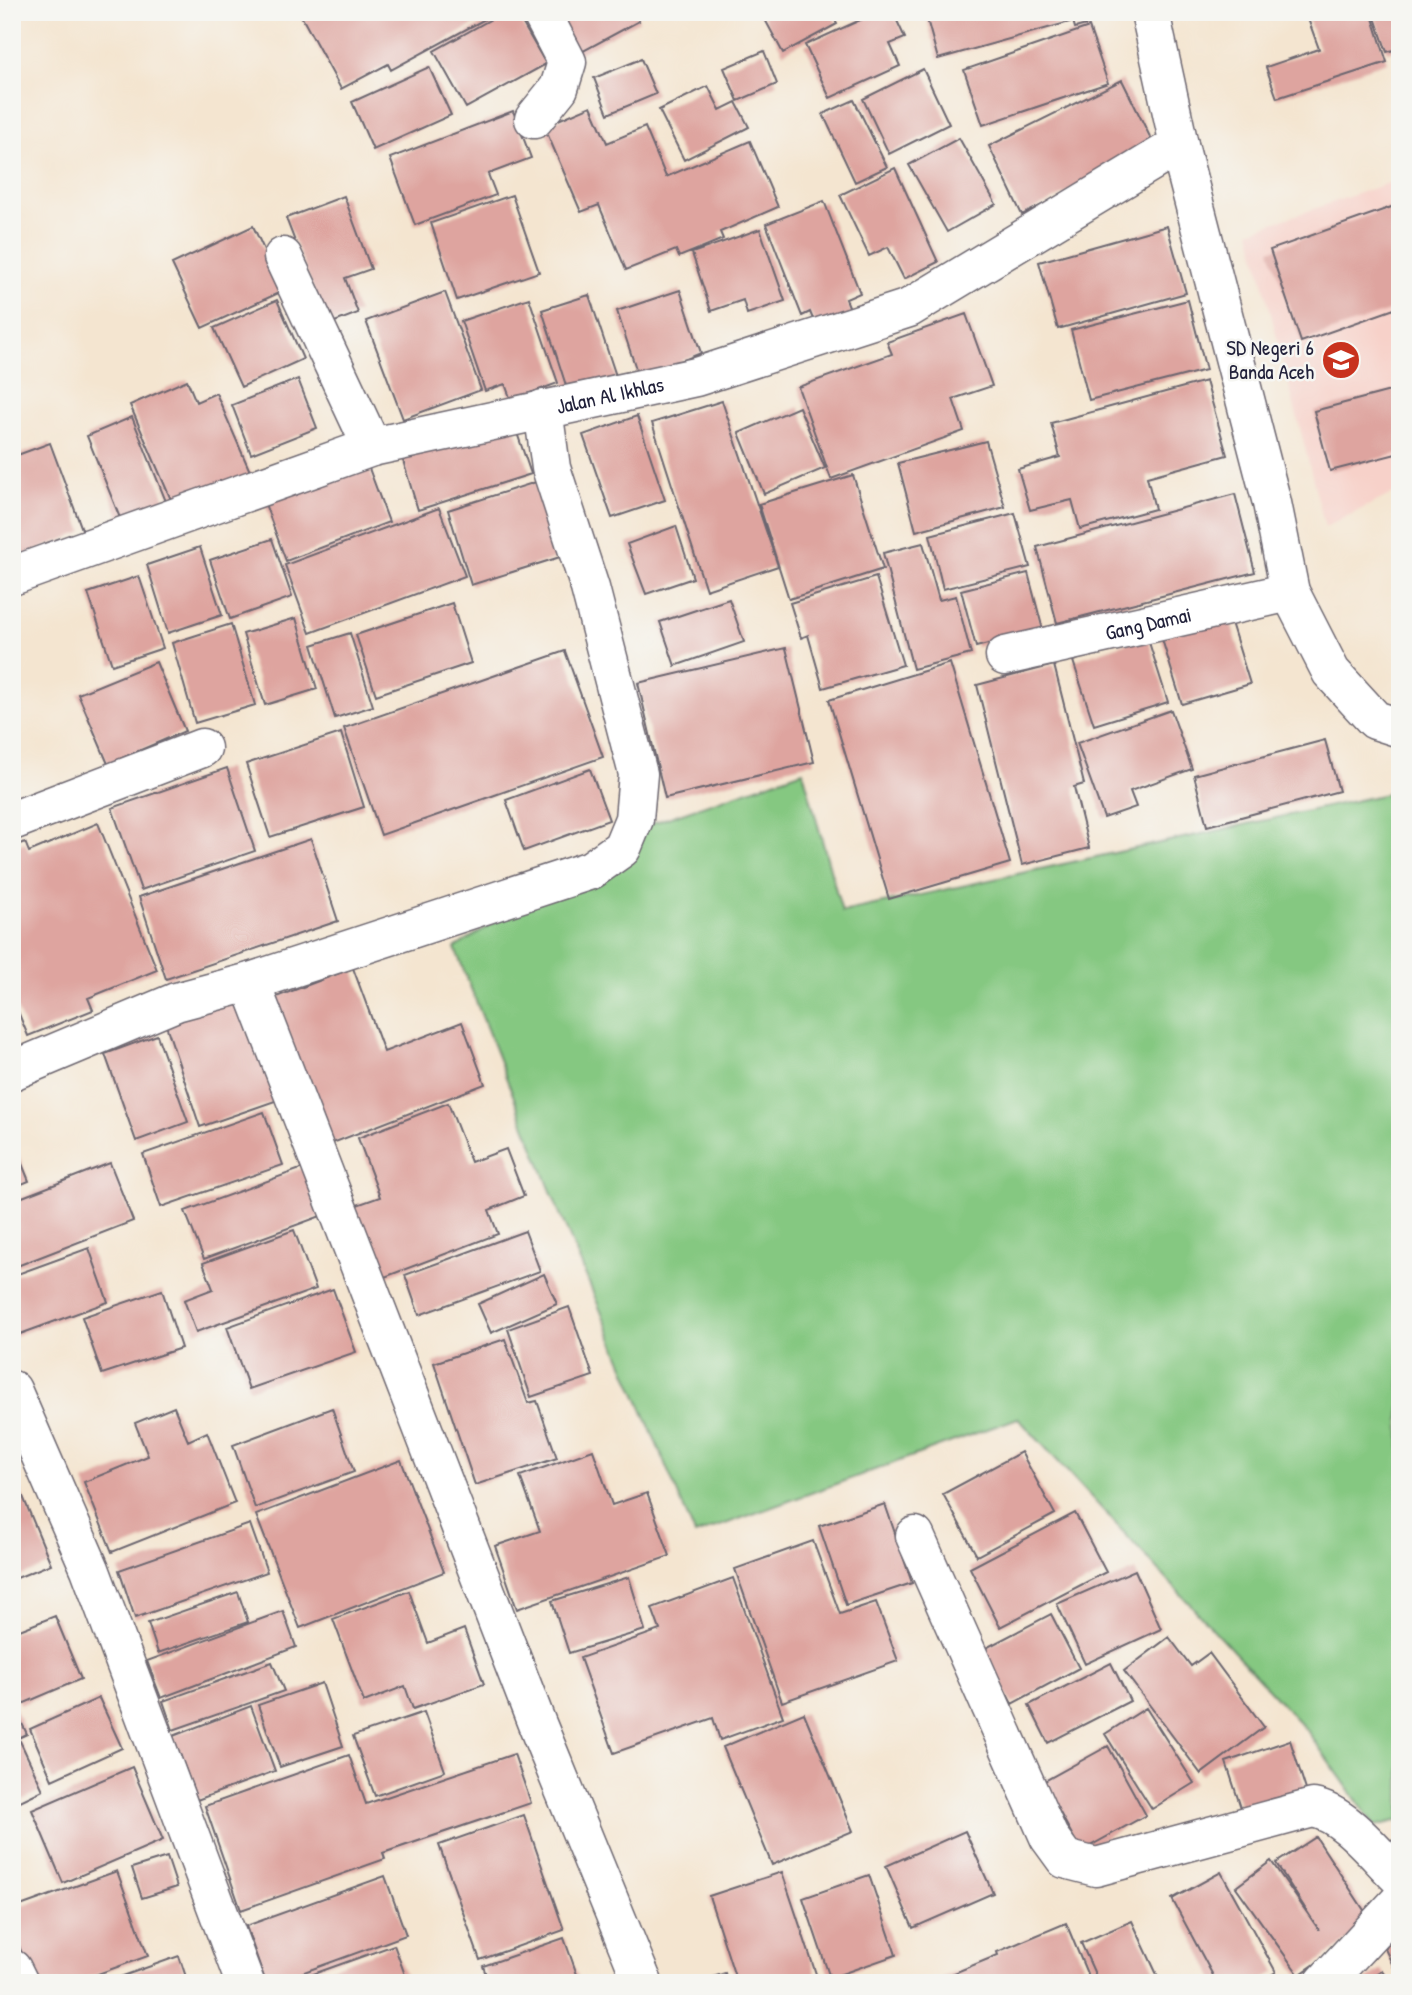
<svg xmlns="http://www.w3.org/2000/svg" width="1412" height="1995" font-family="'Patrick Hand',sans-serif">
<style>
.built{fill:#f7d1c9}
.green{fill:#85c881;stroke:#54755e;stroke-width:2}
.building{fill:#dea49f}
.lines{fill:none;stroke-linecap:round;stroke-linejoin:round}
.minor-casing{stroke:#6c666f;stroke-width:41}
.tertiary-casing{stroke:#6c666f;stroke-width:41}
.minor{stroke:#fff;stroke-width:38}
.tertiary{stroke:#fff;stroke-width:38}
.labels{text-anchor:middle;stroke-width:5;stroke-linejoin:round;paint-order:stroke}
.poi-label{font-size:21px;fill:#22223b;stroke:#f6f6f2;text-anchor:end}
.street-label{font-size:21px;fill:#22223b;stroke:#f6f6f2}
</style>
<rect width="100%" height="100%" fill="#f6f6f2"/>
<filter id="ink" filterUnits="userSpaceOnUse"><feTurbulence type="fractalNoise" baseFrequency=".0143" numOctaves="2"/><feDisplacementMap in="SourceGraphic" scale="14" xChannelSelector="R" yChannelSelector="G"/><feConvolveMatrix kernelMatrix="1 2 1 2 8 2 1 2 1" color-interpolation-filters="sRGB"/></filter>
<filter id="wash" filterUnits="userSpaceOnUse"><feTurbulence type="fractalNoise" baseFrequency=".00686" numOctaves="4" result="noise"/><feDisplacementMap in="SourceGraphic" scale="28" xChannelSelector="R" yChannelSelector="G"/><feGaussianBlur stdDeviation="1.57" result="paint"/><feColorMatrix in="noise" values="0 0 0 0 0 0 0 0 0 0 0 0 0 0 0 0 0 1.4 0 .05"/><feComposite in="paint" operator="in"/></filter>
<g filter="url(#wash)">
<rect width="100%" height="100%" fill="#f4e5d0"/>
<path class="built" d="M1400,179V490L1325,527L1250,231Z"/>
<path class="green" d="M803,771L842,912L1400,791V1820L1375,1826L1308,1732L1018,1418L695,1535L560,1214L455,948L633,830Z"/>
<g id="blocks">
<path class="building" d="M299,12H498L391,70L388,64L341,89Z
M504,12H516L546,64L466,108L434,51Z
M553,12H635L639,21L576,55Z
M761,12H831L837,24L783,53Z
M878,12H893L905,38L890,44L900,66L830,98L805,45Z
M925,12H1111L1112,18L1075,28L1073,21L938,59Z
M1317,12H1371L1387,62L1277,98L1266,67L1319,49L1307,16Z
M1373,12H1400V48L1387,52Z
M1089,27L1108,83L983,125L964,70Z
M764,51L777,84L738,101L724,68Z
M641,59L656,94L608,114L594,78Z
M429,67L451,115L373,150L352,102Z
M923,69L949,124L889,154L863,99Z
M1122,80L1156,149L1022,215L989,146Z
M708,86L720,110L736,102L749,127L684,160L659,110Z
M854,100L887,167L855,182L823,114Z
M591,106L607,143L645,127L666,177L750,141L778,207L720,232L723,239L679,257L676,250L626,270L599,205L581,212L544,126Z
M513,111L531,158L488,174L496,195L415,225L390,158Z
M959,138L996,204L947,232L909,165Z
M895,168L938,262L904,279L888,247L869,256L840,195Z
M512,195L539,272L457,300L431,223Z
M344,196L371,269L345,278L358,313L327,325L286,218Z
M824,201L860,293L846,299L853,316L817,329L810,312L802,316L766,224Z
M1400,204V307L1301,342L1270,250Z
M253,226L283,291L202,328L172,264Z
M1167,226L1186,293L1058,329L1039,262Z
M760,229L785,301L747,314L743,300L711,311L692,253Z
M680,290L701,353L681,361L683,370L641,384L617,311Z
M445,292L481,390L403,419L366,321Z
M589,295L617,379L569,395L542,310Z
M529,298L558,383L511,400L505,384L485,391L461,321Z
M277,300L303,359L241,387L214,328Z
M1188,300L1206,370L1089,400L1071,330Z
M966,314L992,386L953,399L964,431L831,479L798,387L892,354L887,342Z
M298,379L317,428L251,454L232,405Z
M187,380L196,402L216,393L252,476L175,509L130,405Z
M1206,381L1227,455L1147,477L1155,509L1080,529L1072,500L1030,510L1018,469L1060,457L1051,423Z
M1394,390L1400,413V453L1330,471L1314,411Z
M722,401L778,566L706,590L652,423Z
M799,407L825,468L764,494L739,433Z
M637,416L665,500L612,518L583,435Z
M132,417L169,509L124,528L87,436Z
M512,418L531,474L418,510L401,454Z
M986,441L1005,507L916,531L898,463Z
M50,443L83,532L20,556L12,537V457Z
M367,463L389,522L286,561L264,501Z
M853,475L883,569L789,599L759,504Z
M536,482L560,557L471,585L448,510Z
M1235,494L1255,572L1057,623L1037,547Z
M439,508L465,576L310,633L285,565Z
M1015,513L1030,567L943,589L930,535Z
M676,526L693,578L646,594L627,544Z
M272,539L292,597L230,619L210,560Z
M923,543L939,600L956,596L971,654L913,669L883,553Z
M200,547L222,615L168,633L147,565Z
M1028,573L1043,630L976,647L961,590Z
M139,576L163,648L112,665L88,593Z
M876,577L903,665L823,688L808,635L801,638L790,603Z
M729,599L744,642L675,666L660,622Z
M452,603L471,663L376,695L356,635Z
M1229,616L1250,684L1182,704L1161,636Z
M296,618L317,689L265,705L243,634Z
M231,624L255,705L195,723L172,643Z
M350,633L373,706L335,718L312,645Z
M1147,636L1168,702L1094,725L1073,661Z
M786,648L814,762L665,798L638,683Z
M565,651L603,757L381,835L344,728Z
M156,662L185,731L108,764L78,694Z
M950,663L1010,863L889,899L829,700Z
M1054,665L1084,784L1074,787L1089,848L1022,865L977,685Z
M1171,710L1192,769L1130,791L1136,807L1104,818L1077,743Z
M341,733L364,807L270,837L246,764Z
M1325,740L1339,791L1207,826L1194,775Z
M227,768L255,851L141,890L112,808Z
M590,769L609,820L524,851L506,800Z
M98,823L157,970L88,998L93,1010L28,1036L12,997V847L25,842L29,852Z
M311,839L338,921L166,979L139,897Z
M353,968L384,1052L462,1022L485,1084L325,1146L268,1000Z
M242,993L278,1100L200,1127L164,1019Z
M157,1035L188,1122L136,1141L105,1054Z
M448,1103L471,1162L506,1149L524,1196L489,1210L498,1234L382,1278L354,1206L380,1197L358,1138Z
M264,1112L283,1165L161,1207L143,1154Z
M12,1139L29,1181L12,1188Z
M110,1163L133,1221L12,1268V1201Z
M303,1168L321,1216L204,1259L185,1211Z
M294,1230L316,1289L196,1332L184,1300L213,1289L203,1263Z
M525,1231L540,1271L419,1315L405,1275Z
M89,1248L108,1302L12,1337V1276Z
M544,1274L557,1304L491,1333L478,1304Z
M333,1289L356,1352L249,1389L227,1327Z
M162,1290L181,1348L102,1374L82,1317Z
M569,1307L593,1376L531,1397L508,1329Z
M505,1339L528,1403L537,1401L557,1458L475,1485L434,1363Z
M174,1407L188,1441L207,1432L235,1503L112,1552L84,1482L148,1456L135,1423Z
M332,1408L354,1472L255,1508L233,1445Z
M593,1450L612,1505L647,1493L670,1556L517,1609L495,1546L540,1531L520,1476Z
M1021,1452L1055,1514L977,1556L943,1494Z
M401,1460L444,1572L300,1628L256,1515Z
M12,1470L51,1564L12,1580Z
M885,1504L912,1583L846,1605L819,1526Z
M1075,1513L1106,1572L1000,1627L970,1568Z
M250,1524L267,1572L135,1618L119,1570Z
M813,1541L840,1614L876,1602L898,1661L782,1702L735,1569Z
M1135,1570L1161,1629L1085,1664L1057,1604Z
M629,1577L645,1630L569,1653L552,1601Z
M733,1578L783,1717L720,1740L713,1718L614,1753L580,1658L660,1630L652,1608Z
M409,1591L428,1643L464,1629L484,1684L413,1709L405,1686L364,1702L333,1619Z
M238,1592L248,1622L158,1653L148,1623Z
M283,1611L296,1647L161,1698L147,1661Z
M1051,1614L1079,1668L1012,1704L984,1649Z
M55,1616L81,1679L20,1705L12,1687V1633Z
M1169,1637L1191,1666L1209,1653L1264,1727L1201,1774L1124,1671Z
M272,1662L284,1691L173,1730L163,1701Z
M1111,1663L1130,1701L1048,1743L1029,1705Z
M322,1683L343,1746L280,1767L258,1705Z
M99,1698L122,1748L52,1780L30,1729Z
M12,1702L27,1734L12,1741Z
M251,1706L275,1771L197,1800L173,1736Z
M1146,1708L1194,1783L1152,1809L1105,1734Z
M424,1712L445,1771L375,1796L353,1736Z
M804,1713L853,1831L772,1865L723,1747Z
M1290,1740L1306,1790L1242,1811L1226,1762Z
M20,1741L43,1790L12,1805V1745Z
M1108,1746L1146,1815L1081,1851L1043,1782Z
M514,1754L531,1803L383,1853L385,1859L241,1910L205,1806L349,1755L366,1804Z
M132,1767L163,1840L63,1883L32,1810Z
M524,1815L564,1930L480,1960L439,1845Z
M965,1831L993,1893L913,1928L886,1866Z
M1316,1837L1373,1924L1299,1975L1236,1887L1271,1861L1319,1930L1276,1863Z
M167,1857L177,1887L142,1898L132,1868Z
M117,1871L148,1956L73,1983H33L12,1927V1909Z
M782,1872L819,1983H737L709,1896Z
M1221,1872L1276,1972L1257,1983H1217L1172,1899Z
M869,1875L896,1955L830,1978L803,1898Z
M385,1876L406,1935L274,1983H266L246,1926Z
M1132,1921L1161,1983H1099L1081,1943Z
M1066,1923L1091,1983H944L942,1978L998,1955L997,1952Z
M564,1938L580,1983H489L483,1966Z
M1400,1939V1980L1384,1947Z
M394,1945L408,1983H291V1982Z
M179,1956L188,1983H106V1982Z
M1382,1970L1390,1983H1360Z
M725,1973L728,1983H698V1982Z"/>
</g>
</g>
<g filter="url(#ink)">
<use href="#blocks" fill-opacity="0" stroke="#6c666f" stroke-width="2"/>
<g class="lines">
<defs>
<g id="minor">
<path d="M534,119L559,88L567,62L541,12"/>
<path d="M283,257L372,447"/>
<path id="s1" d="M12,576L372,447L696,377L909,308L1179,145"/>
<path id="s2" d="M1005,656L1290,592"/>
<path d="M12,821L202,748"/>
<path d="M250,982L537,1724L643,1983"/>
<path d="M12,1071L176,1002L250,982L591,870L622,848L634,819L638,774L590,588L551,468L543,409"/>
<path d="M12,1390L90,1569L245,1983"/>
<path d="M915,1536L1049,1837L1065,1859L1096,1867L1313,1808C1346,1814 1376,1855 1400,1878"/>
<path d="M12,1969L19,1983"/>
<path d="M1324,1983L1400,1901"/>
</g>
<path id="tertiary" d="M1150,12L1179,145L1272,503L1290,592L1331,672L1375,720L1400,728"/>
</defs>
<use href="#minor" class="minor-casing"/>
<use href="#tertiary" class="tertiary-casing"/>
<use href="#minor" class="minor"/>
<use href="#tertiary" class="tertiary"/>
</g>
</g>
<defs>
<symbol id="school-disc" viewBox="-11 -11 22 22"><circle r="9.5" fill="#c8321e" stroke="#f6f6f2"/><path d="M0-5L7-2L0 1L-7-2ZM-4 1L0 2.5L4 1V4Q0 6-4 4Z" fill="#fff"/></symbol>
</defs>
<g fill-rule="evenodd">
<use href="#school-disc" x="1319" y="338" width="44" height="44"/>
</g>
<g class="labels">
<g class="poi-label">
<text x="1314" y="355">SD Negeri 6<tspan x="1314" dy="24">Banda Aceh</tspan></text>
</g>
<g class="street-label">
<text dy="7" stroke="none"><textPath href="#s1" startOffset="626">Jalan Al Ikhlas</textPath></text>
<text dy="7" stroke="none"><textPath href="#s2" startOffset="147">Gang Damai</textPath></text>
</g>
</g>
<rect width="1412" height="1995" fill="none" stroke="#f6f6f2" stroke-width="42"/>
</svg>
